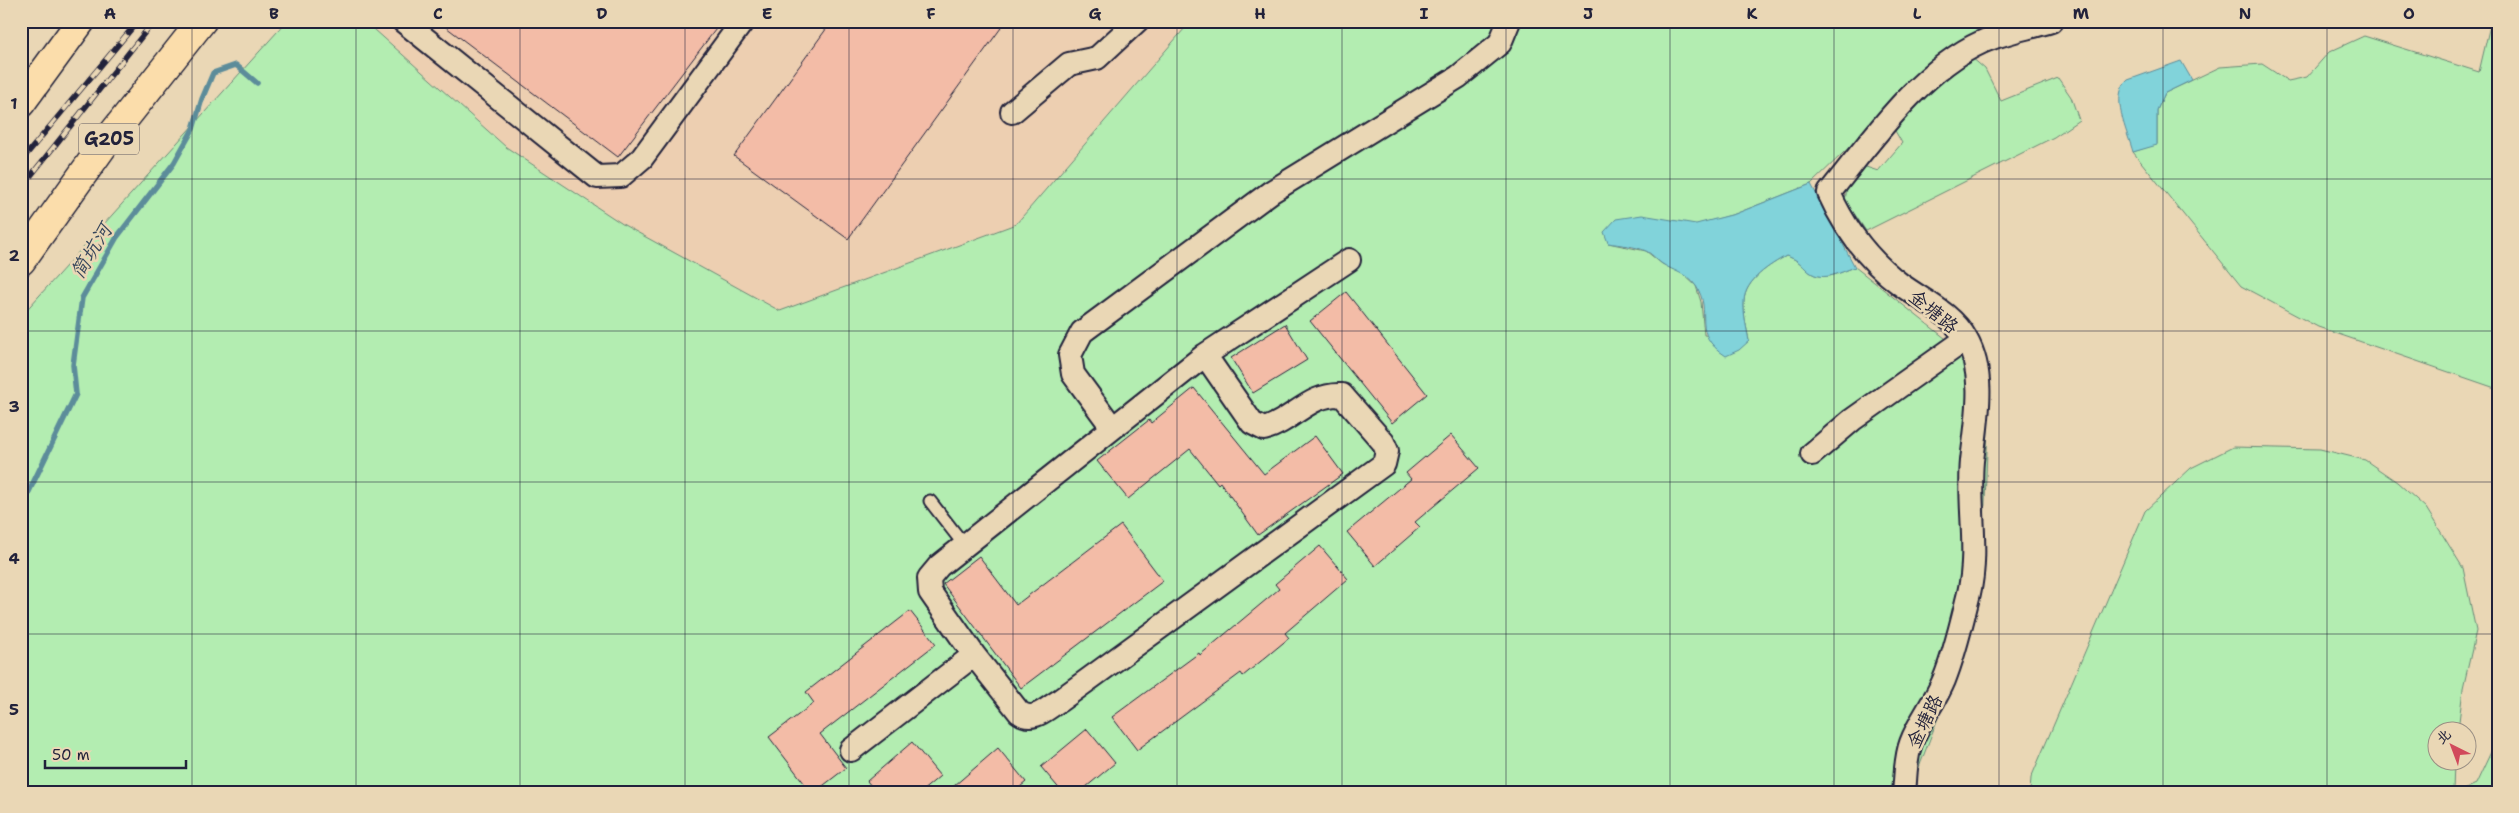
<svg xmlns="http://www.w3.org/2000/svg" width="2519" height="813" font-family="'Shantell Sans','LXGW WenKai TC',sans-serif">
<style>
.built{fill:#edcfb1}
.green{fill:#b3edb1;stroke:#6a8876}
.water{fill:#81d3da;stroke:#5b8c9a}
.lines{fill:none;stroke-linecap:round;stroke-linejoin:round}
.stream{stroke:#5b8c9a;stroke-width:5.5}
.building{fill:#f3bca7;stroke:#22223b}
.lane-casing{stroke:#22223b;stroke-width:15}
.street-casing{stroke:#22223b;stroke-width:26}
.highway-casing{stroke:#22223b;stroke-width:31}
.lane{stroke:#ead7b5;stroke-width:11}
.street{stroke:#ead7b5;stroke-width:22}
.highway{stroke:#fbddab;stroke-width:28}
.rail-casing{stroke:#22223b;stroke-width:5.5}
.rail{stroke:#ead7b5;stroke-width:4;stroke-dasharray:11;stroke-linecap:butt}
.grid{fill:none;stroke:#22223b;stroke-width:1;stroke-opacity:0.55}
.labels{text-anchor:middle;stroke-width:5;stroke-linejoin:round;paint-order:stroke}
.shield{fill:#ead7b5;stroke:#5e5860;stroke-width:1}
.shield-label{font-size:18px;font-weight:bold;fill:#22223b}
.street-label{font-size:19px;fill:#22223b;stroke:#ead7b5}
.water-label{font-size:20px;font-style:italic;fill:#35455b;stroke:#ead7b5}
.neatline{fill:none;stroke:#22223b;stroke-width:2}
.grid-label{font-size:16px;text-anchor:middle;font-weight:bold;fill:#22223b}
</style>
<rect width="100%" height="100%" fill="#ead7b5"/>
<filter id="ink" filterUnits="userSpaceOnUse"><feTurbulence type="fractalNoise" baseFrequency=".02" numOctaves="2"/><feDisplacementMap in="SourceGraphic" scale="10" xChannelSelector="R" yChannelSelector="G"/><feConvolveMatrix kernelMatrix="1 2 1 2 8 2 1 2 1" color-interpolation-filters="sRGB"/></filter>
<g filter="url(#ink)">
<path class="built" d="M365,21H1191L1016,224L780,311L624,225L506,147Z"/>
<path class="green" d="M287,21H365L506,147L624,225L780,311L1016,224L1191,21H1984L1991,30L1873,124L1811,184L1735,214L1696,225L1674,222L1608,243L1646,251L1662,264L1682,273L1696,286L1701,302L1704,335L1749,341C1747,329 1743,314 1744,301C1745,280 1770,265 1786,256C1796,259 1799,262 1806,269C1821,284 1838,273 1855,267L1955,346L1989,401L1982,577L1954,676L1910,791L21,792V316Z
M2491,21H2498V389L2318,327L2241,286L2133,152L2157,144V110L2165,93L2220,67L2262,64L2288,81L2307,77L2329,52L2364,36L2479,72Z
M1971,57L1985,69L2001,101L2058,78L2071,97L2079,120L2054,137L1866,231L1845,200L1849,178L1863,166L1878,171L1902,143L1894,129L1913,103Z
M2233,447L2320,449L2365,460L2397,482L2426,508L2463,568L2476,631L2463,689L2458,730H2436V760L2454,761L2453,792H2030L2031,778L2145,511L2191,468Z
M2498,737V792H2459L2476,784Z"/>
<path class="water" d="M2181,61L2192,80L2165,93L2157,110V145L2133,152C2128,133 2109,95 2128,80Z
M1811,184L1855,267C1838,273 1821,284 1806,269C1799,262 1796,259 1786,256C1770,265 1745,280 1744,301C1743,314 1747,329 1749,341L1739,350L1726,356C1689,332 1714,313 1696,286C1687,273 1672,271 1661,263C1656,259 1651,253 1646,251C1635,246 1620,245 1608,243L1604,232L1616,219L1642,215L1696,224L1735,214Z"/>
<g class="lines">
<path class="stream" d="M21,508L76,394L73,365L82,298L117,237L174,163L193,129L202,99L213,73L236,65L257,83"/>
</g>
<path class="building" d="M438,21H722L618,157Z
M832,21H1006L848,239L734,156Z
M1346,292L1427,394L1392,423L1310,321Z
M1285,324L1307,360L1253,393L1231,358Z
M1194,388L1264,474L1315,436L1343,474L1258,535L1220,482L1218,484L1190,449L1128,499L1097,461L1149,420L1151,423Z
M1451,435L1479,468L1415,522L1420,527L1375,566L1347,532L1411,479L1406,473Z
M1121,525L1163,581L1021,688L943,584L979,556L1016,605Z
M1320,546L1348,579L1285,633L1289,638L1243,676L1241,673L1137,750L1112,717L1199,653L1200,655L1279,589L1275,584Z
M910,611L936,644L820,734L846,768L815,792H811L769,737L814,703L806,692Z
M1087,729L1115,763L1080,792H1062L1041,767Z
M912,742L940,776L921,792H876L867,781Z
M998,748L1026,782L1014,792H947Z"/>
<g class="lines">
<defs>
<path id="lane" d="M930,501L965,546"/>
<path id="street" d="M403,21L597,177L621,176L642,158L743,21
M1012,112L1069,64L1097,58L1137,21
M1205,355L1349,260
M1112,427L1073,374L1070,355L1082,332L1271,192L1458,77L1500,43L1509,21
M1812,454L1852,420L1966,339
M851,750L974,655L1019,712C1033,723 1046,709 1059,701L1384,464L1387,451L1383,442L1342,395C1309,393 1293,421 1264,429L1252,423L1205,355L939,566L929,578L930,592L974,655
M1904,792C1906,776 1905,759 1911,743C1919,721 1935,702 1944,680C1955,653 1962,621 1969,593C1979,550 1968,505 1972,461C1976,423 1987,375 1966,339C1952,313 1923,301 1900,284C1868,260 1845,229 1829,193C1871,141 1920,70 1982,42C2004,32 2029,28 2051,21"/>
<path id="highway" d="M21,103L81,21
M21,261L103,146L202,21"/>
</defs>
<use href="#lane" class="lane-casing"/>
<use href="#street" class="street-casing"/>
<use href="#highway" class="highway-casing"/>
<use href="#lane" class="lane"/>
<use href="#street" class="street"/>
<use href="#highway" class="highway"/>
<defs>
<path id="rail" d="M21,161L138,21
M21,188L154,21"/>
</defs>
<use href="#rail" class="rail-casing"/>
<use href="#rail" class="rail"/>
</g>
</g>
<path class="grid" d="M192,21V792M356,21V792M520,21V792M685,21V792M849,21V792M1013,21V792M1177,21V792M1342,21V792M1506,21V792M1670,21V792M1834,21V792M1999,21V792M2163,21V792M2327,21V792M21,179H2498M21,331H2498M21,482H2498M21,634H2498"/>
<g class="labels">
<rect class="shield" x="79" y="123.5" width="60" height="31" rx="4"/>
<g class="shield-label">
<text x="109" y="145">G205</text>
</g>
<g class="street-label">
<text transform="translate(1934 311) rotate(39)" y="7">金塘路</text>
<text transform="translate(1924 721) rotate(-64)" y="7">金塘路</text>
</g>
<g class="water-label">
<text transform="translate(91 251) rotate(-59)" y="7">简坑河</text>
</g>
</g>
<rect width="2519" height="813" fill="none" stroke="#ead7b5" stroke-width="55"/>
<g transform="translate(2452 746) rotate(318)"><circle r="24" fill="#ead7b5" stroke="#9a8f84"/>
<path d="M0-4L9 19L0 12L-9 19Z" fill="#d1495b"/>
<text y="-8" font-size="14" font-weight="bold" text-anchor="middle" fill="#22223b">北</text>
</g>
<path d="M45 760v8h141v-8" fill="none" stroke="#22223b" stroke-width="2.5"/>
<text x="52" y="760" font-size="15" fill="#22223b" stroke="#ead7b5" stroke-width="4" paint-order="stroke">50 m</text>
<rect x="28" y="28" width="2464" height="758" class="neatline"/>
<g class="grid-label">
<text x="110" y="19">A</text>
<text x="274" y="19">B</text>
<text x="438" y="19">C</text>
<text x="602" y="19">D</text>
<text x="767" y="19">E</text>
<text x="931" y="19">F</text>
<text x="1095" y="19">G</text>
<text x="1260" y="19">H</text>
<text x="1424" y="19">I</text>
<text x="1588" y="19">J</text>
<text x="1752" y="19">K</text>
<text x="1917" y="19">L</text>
<text x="2081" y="19">M</text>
<text x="2245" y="19">N</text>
<text x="2409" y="19">O</text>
<text x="14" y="109">1</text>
<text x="14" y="261">2</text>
<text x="14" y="412">3</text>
<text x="14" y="564">4</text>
<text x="14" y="715">5</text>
</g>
</svg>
